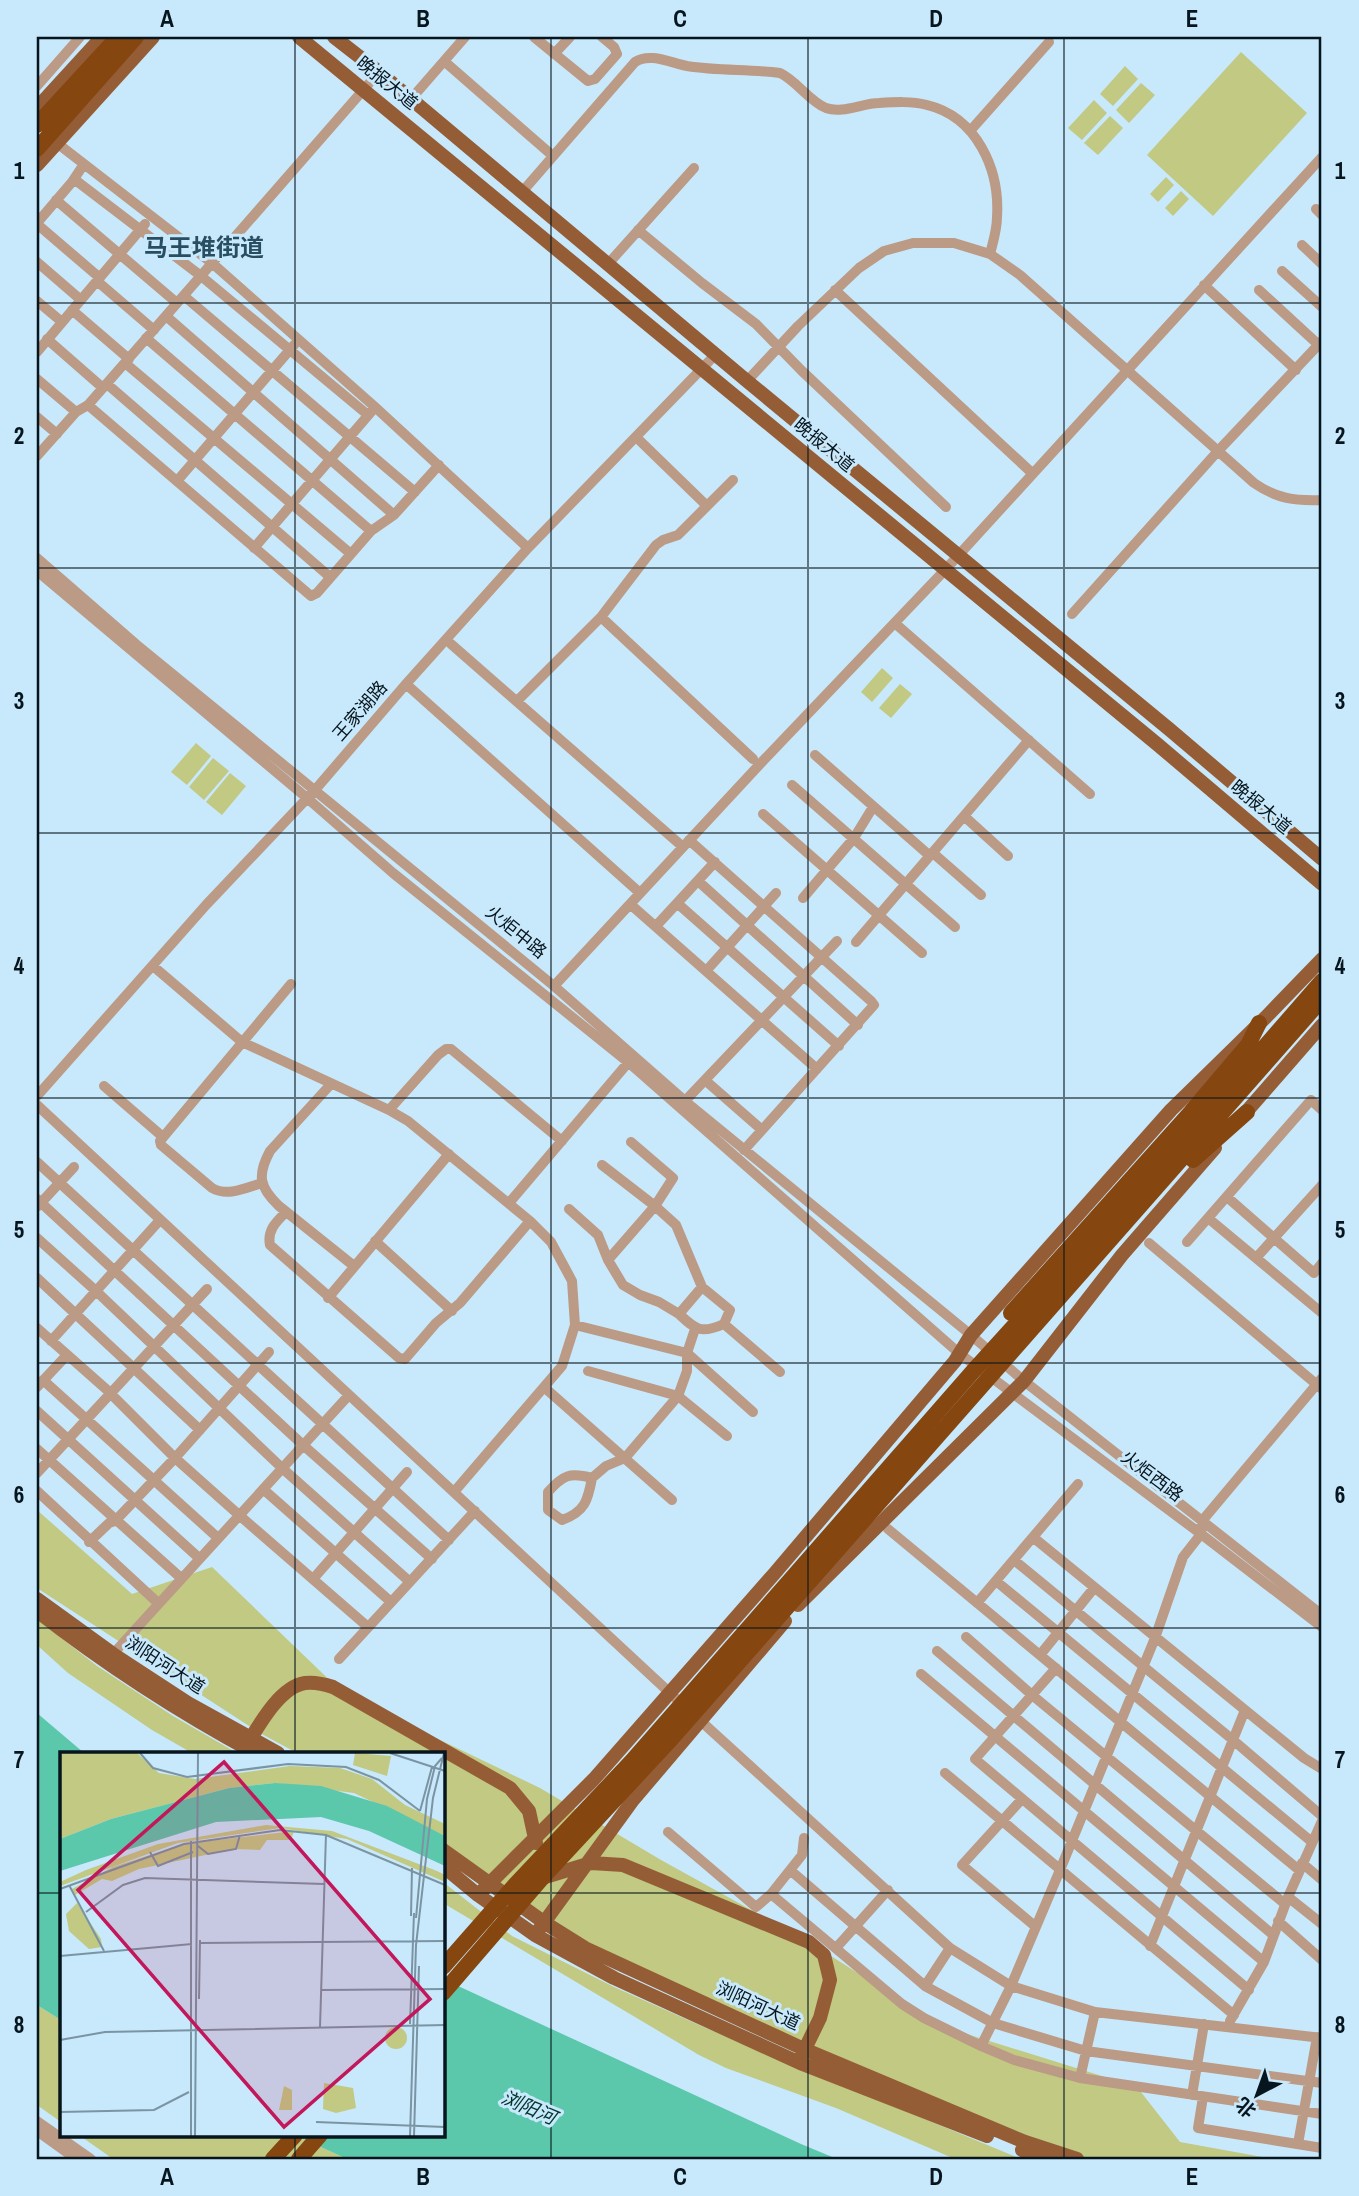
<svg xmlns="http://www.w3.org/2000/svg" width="1359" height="2196" font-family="'Archivo Narrow','Noto Sans SC',sans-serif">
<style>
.green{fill:#c1c982}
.water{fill:#5bc7ab}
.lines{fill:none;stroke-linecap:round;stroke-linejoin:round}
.minor{stroke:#bb9a86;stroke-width:10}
.major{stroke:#955d36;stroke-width:14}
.highway{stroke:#864610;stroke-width:16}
.grid{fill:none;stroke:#07161e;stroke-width:2;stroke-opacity:0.55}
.labels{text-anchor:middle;stroke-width:6;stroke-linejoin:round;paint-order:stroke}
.street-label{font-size:18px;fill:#07161e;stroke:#c8e8fb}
.water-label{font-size:19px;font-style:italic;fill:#01352a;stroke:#c8e8fb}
.district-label{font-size:24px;font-weight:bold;fill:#294e62;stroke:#c8e8fb}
.inset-road{fill:none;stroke:#7b94a3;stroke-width:2}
.view{fill:#c2185b;fill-opacity:0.15;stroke:#c2185b;stroke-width:3.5}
.inset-edge{fill:none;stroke:#07161e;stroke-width:3.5}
.neatline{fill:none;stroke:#07161e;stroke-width:2.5}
.grid-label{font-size:23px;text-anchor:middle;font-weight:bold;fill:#07161e}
</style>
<rect width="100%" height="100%" fill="#c8e8fb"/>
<path class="green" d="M1241,52L1307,113L1213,216L1147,155Z
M1125,66L1138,79L1113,106L1100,94Z
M1141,83L1155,95L1129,123L1116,110Z
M1094,100L1107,113L1082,140L1068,128Z
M1110,116L1123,128L1098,155L1084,143Z
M1166,177L1174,185L1158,202L1150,194Z
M1181,191L1189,199L1173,216L1165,208Z
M882,668L893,678L872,702L861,692Z
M900,684L912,694L891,718L879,708Z
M196,743L211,756L187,785L171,772Z
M213,758L229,771L204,800L189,787Z
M230,773L246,786L222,815L206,802Z
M37,1510L132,1594L212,1567L344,1694L540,1788L661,1860L809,1942L941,2026L1137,2087L1180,2142L1274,2159H1082L1065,2155L585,1948L443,1842V1753H297L260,1733L37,1588Z
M37,1619L97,1666L173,1716L237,1753H192L152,1730L68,1673L37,1645Z
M443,1882L512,1936L614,1987L706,2028L1021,2159H955L836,2108L726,2068L699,2055L443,1903Z
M37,2005L61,2020V2122L37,2105Z
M79,2135H295L347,2159H113Z"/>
<path class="water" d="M37,1713L84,1753H61V2020L37,2005Z
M443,1979L801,2144L837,2159H347L295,2135H443Z"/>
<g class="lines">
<path class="minor" d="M534,37L588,81L595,79L617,54L614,47L602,37
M554,54L570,37
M444,61L553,156
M37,86L80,37
M411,99L465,37
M970,131L1049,42
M53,140L212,263L375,407L528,548
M74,179L201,276L368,415
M522,192L635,62C650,52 671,63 687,66C718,71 749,69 780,73C797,81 809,101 826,108C842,114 863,103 879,103C895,102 911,101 927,105C977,117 1000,170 997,217C997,230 993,242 990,254
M56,200L177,303
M1316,209L1322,215
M37,223L72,182L84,164
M37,224L100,278
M638,230L702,283L756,324L802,371L946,507
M1302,245L1322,264
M37,262L81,300
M608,264L694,168
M1282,271L1322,307
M97,281L154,330
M1204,285L1296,370
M835,290L1032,473
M1259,290L1322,348
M184,296L415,492
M37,301L62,322
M72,310L129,359
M166,316L394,515
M146,338L371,531
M47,339L103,388
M37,352L145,224
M125,363L351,554
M37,379L76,412
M747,381L798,326L859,268L884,251L913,243H954L990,254L1020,275L1254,483C1277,499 1295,501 1322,500
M107,384L330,577
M88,405L311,596L317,593L371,531L394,515L439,465
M37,417L57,434
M636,437L706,505
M37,456L76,412L88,405L379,72
M177,481L294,345
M254,548L371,412
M37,558L137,645L554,986L685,1101L971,1335L1024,1381L1322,1615
M37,571L307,798L393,873L628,1062L960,1354L1201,1534L1322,1627
M1072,614L1218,451L1322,341
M601,617L753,759
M897,625L1090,794
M451,644L683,847
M406,684L640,893
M517,701L601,617L656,545L663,540L678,535L733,480
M815,755L930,856
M792,785L955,927
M763,814L922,953
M964,816L1008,856
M689,840L871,1001L874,1005L744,1150
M933,853L981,895
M698,881L858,1025
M803,898L854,838L873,807
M677,903L839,1046
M630,904L817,1069
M656,926L715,862
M856,942L1029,740
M153,966L242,1042L389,1110L408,1121L530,1221L551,1242L572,1281L575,1325L562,1366L454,1492
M706,971L776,893
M554,986L760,764L945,570L1322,157
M706,1081L762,1130
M331,1084L270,1151C257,1175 259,1187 279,1206L354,1266
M104,1086L163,1137
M37,1096L206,905L315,790L406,684L528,548L715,355
M685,1101L837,941
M37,1105L670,1693L950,1948L1011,1986L1095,2012L1322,2038
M389,1110L438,1055L446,1049H451L562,1141
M37,1162L449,1540
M602,1165L655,1206L676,1225L702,1287L679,1314C696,1330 701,1334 724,1324
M262,1183C245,1188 228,1197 212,1188L161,1145L160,1141L291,984
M1227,1197L1314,1273L1322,1263
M37,1199L303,1445L432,1559
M509,1203L632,1058
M38,1206L74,1167
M569,1209L598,1235L608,1260L623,1285L640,1295L659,1302L679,1314
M286,1212C276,1222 267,1230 270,1245L399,1358L405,1359L436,1323L460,1303L530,1221
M1208,1218L1322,1313
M37,1238L96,1291L282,1468L410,1582
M375,1241L452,1311
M1187,1242L1311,1100L1322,1110
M1149,1243L1322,1389
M1256,1258L1322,1185
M608,1260L655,1206L673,1178L631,1142
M37,1278L200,1430
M702,1287L730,1310L724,1324L780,1372
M328,1298L449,1154
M575,1325L687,1353L753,1412
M37,1328L106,1389L175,1458L239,1515L368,1627
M51,1341L160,1220
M588,1371L678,1396L727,1436
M43,1380L218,1538
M37,1387L67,1355
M545,1388L672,1500
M37,1411L199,1558
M37,1449L181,1578
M37,1473L207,1289
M592,1478C588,1500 585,1512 562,1520L548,1510V1492C563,1475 570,1472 592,1478L606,1466L625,1458L678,1396L687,1371V1353L695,1329
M263,1489L391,1602
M37,1491L158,1603
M888,1529L1299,1870
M1034,1538L1304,1758L1322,1769
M89,1542L109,1523L115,1521L175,1458L269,1352
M1014,1560L1233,1740L1322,1816
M313,1579L407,1472
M996,1581L1312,1842
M977,1603L1078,1484
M966,1637L1032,1695L1285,1904
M937,1651L1272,1934
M113,1654L349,1395
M1040,1655L1094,1588
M339,1659L475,1511
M1056,1668L975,1759L1249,1990
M921,1674L1264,1962
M945,1773L1234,2015
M1022,1799L962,1865L1036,1927
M668,1832L756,1907L771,1894L802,1855L804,1838
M1302,1863L1322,1880
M790,1870L925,1986L993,2023L1086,2051L1322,2083
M771,1894L902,2004L924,2018L981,2046L1014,2060L1080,2078L1322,2114
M1288,1897L1322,1924
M1278,1921L1322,1960
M1150,1946L1245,1710
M836,1948L888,1890
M925,1986L950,1948
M1230,2021L1264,1962L1288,1897L1322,1821
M981,2046L1011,1986L1060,1870L1155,1638L1183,1557L1201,1534L1202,1521L1322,1378
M1080,2078L1095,2012
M1192,2095L1204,2024
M1203,2097L1198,2128L1322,2148
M37,2121L91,2159
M37,2131L76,2159
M1298,2144L1317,2037"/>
<path class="major" d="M299,37L1157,744L1322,884
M334,37L379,72L747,381L1169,729L1322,859
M37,108L102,37
M37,165L153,37
M1240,1119L1322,1025
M37,1599L113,1654L188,1703L278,1753
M798,1605L1024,1381L1122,1255L1215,1148
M37,1611C105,1664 179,1712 255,1753
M245,1748C258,1727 279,1687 305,1683C314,1682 324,1684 333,1687L510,1788L529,1811L536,1843
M443,1850L545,1923L585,1948L806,2050L1025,2142L1077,2159
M443,1866L478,1895L535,1935L614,1978L800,2063L987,2136
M542,1878L591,1863L623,1865L809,1942L824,1955L830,1980L820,2018L802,2055
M478,1895L594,1779L774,1574L955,1361L971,1335L1171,1110L1266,1017L1322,959
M535,1935L633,1800L785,1621
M1022,2150L1044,2159"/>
<path class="highway" d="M37,125L118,37
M37,149L136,37
M1193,1160L1247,1112
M1011,1313L1191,1112L1248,1045L1259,1023
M443,1967L515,1885L632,1761L975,1369L1202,1119L1322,981
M443,1993L542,1878L672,1738L1322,999
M273,2159L295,2135
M299,2159L320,2135"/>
</g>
<path class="grid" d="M295,37V1753M551,37V2159M808,37V2159M1064,37V2159M37,303H1322M37,568H1322M37,833H1322M37,1098H1322M37,1363H1322M37,1628H1322M37,1893H61M443,1893H1322M295,2135V2159"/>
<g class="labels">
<g class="street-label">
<text transform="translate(387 83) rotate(39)" y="6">晚报大道</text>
<text transform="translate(824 445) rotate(40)" y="6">晚报大道</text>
<text transform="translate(360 711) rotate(-49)" y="6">王家湖路</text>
<text transform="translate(1261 807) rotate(40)" y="6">晚报大道</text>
<text transform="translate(516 932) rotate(39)" y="6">火炬中路</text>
<text transform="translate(1152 1476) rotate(37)" y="6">火炬西路</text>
<text transform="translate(165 1665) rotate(33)" y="6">浏阳河大道</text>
<text transform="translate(758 2006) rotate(25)" y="6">浏阳河大道</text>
</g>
<g class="water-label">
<text transform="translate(529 2107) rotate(23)" y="7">浏阳河</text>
</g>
<g class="district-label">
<text x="204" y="256">马王堆街道</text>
</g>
</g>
<g transform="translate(60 1752)">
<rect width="385" height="385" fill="#c8e8fb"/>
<path d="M0,1H77L99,21L135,27L230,14L280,16L312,27L345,53L385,72V84L294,41L215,31L169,36L51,67L0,87ZM295,1L331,4L327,24L293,13ZM206,73L272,79L377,119L385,123V130L287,87L220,76L118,91L0,134V130L26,118L98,92ZM234,79L231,88H207L200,98L174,97L79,117L52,129L42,127L15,143L12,137L53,115L124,92ZM17,151L41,187L42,195L29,197L9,179L6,162ZM325 286a11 11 0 1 1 22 0a11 11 0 1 1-22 0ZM264,331L293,336L296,356L276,361L263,357ZM224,334L232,338V358H219Z" fill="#c1c982"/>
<path d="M215,31L261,34L327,54L385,84V114L309,79L261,65L156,70L0,119V87L51,67L169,36Z" fill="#5bc7ab"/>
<path class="inset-road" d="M80,1L93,16L127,25L228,12L286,15L319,28L360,59M330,1L385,19M360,59L372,15M131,89V384M138,94L148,102L176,97L180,83M90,100L98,114L133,100M9,133L44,199M0,137L124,92L220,78L266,83L385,133M26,160L63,133L85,126L264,132M351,164L352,116M356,166L367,47L375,14L382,6M140,191L385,189M0,204L132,192M262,238L385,237M139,247L140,188M350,272L354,161M260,275L266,82M0,288L45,280L385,273M0,360L94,358L129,340M256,370L385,375M135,384L138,1M350,384L356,193L373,46L384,1M354,384L359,214"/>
<path class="view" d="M164,10L370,247L224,375L18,138Z"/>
<rect width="385" height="385" class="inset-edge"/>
</g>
<rect width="1359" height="2196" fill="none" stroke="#c8e8fb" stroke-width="77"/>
<g transform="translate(1257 2095) rotate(221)" stroke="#c8e8fb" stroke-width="5" paint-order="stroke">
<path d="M0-5L12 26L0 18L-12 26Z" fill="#07161e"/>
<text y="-10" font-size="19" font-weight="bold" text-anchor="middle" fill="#07161e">北</text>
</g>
<rect x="38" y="38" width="1282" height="2120" class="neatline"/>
<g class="grid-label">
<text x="167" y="27">A</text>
<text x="423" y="27">B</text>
<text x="680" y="27">C</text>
<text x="936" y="27">D</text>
<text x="1192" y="27">E</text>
<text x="19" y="179">1</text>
<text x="1340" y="179">1</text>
<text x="19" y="444">2</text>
<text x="1340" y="444">2</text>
<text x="19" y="709">3</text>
<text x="1340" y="709">3</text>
<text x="19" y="974">4</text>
<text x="1340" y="974">4</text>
<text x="19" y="1238">5</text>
<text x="1340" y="1238">5</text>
<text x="19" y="1503">6</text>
<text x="1340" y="1503">6</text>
<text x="19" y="1768">7</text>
<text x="1340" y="1768">7</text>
<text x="19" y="2033">8</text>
<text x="1340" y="2033">8</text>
<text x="167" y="2185">A</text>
<text x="423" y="2185">B</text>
<text x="680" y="2185">C</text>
<text x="936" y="2185">D</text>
<text x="1192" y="2185">E</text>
</g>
</svg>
